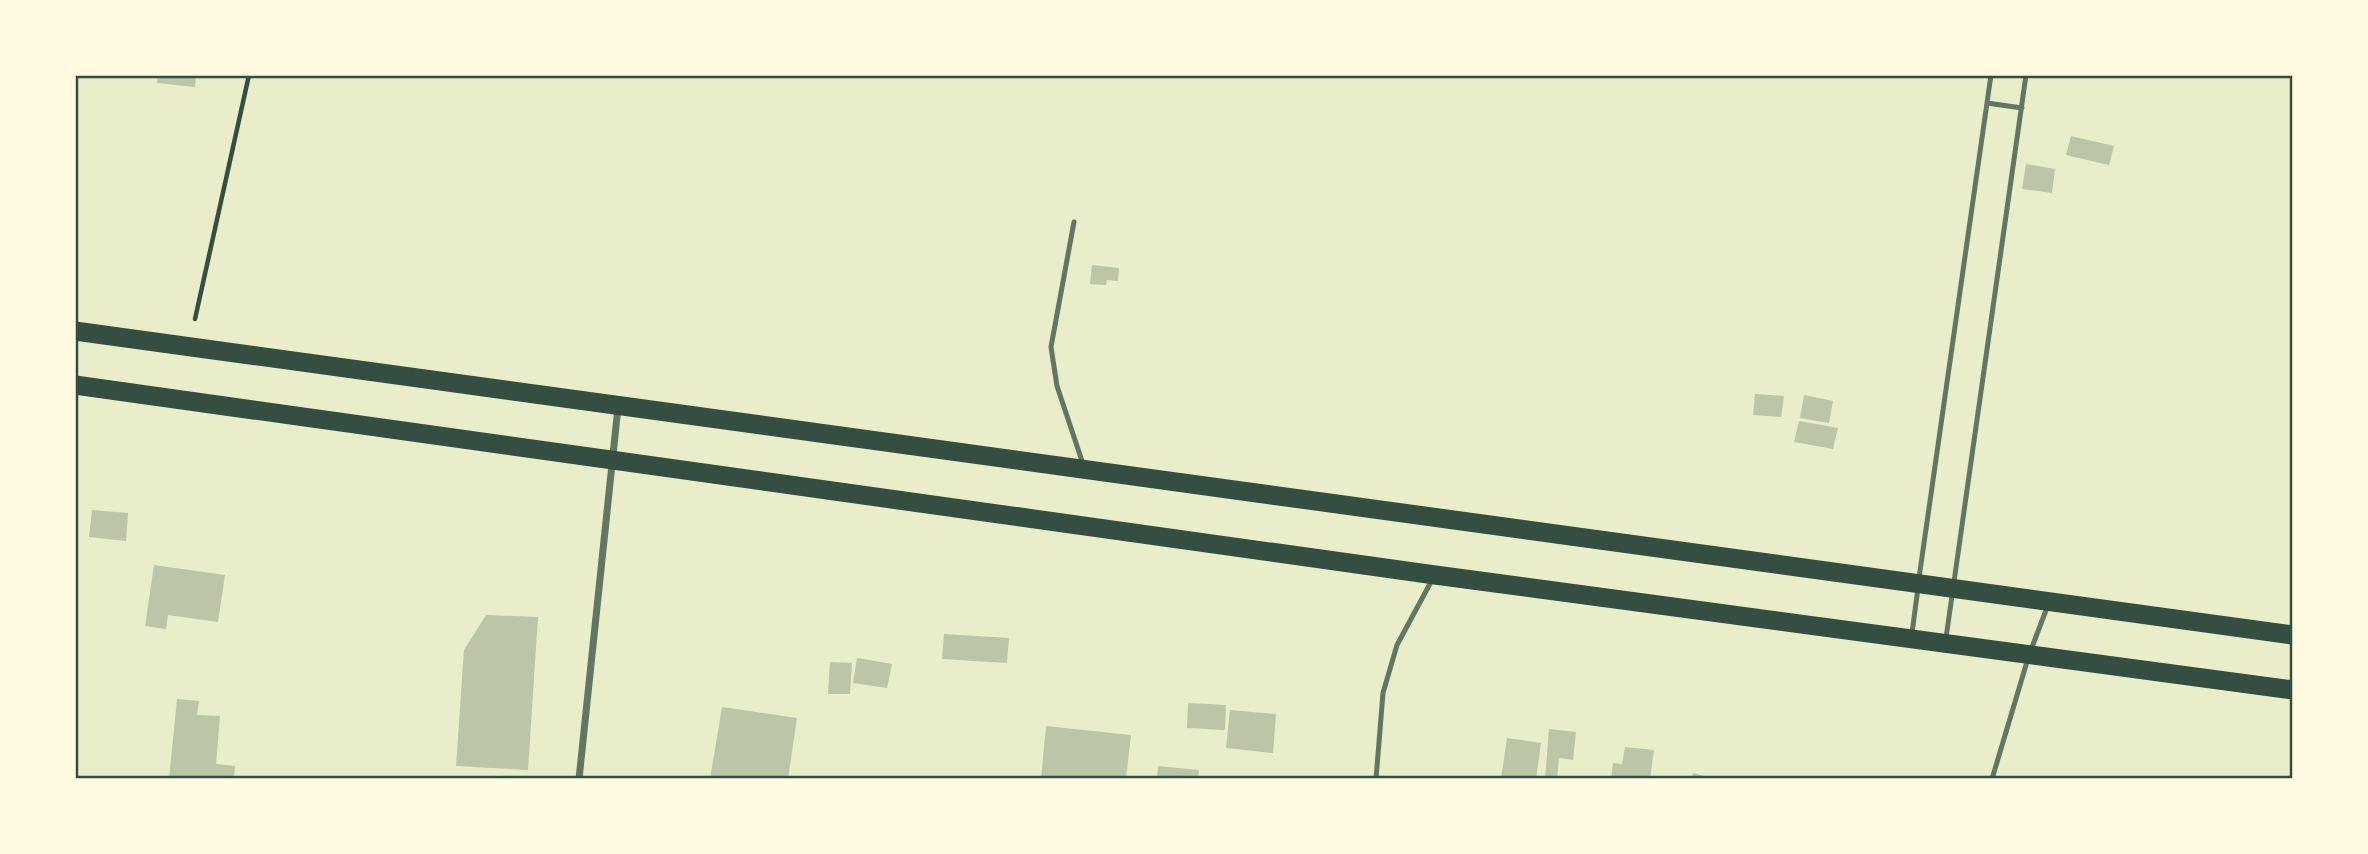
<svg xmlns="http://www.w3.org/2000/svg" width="2368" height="854" font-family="'Roboto Condensed',sans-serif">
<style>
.building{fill:#bcc5a7}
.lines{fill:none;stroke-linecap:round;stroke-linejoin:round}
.path{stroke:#344e41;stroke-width:4.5}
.service{stroke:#617663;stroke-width:5}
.minor{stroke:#617663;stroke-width:7}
.trunk{stroke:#344e41;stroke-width:19}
.neatline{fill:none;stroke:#344e41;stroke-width:2.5}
</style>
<rect width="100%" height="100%" fill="#e9edc9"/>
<path class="building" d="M158,75H196L195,87L157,83Z
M2071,136L2114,146L2109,165L2066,155Z
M2026,164L2055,169L2052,193L2022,189Z
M1092,265L1119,268L1118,281L1107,280L1106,285L1090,284Z
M1755,394L1784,396L1781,417L1753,415Z
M1804,395L1833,401L1829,423L1800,418Z
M1799,421L1838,428L1833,449L1794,442Z
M92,510L128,513L126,541L89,537Z
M154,565L225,575L218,622L168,615L166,629L145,626Z
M486,615L538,617L528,770L456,766L464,650Z
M944,634L1009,638L1007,663L942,659Z
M857,658L892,664L887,688L853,683Z
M830,662L852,663L850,694H828Z
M177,699L199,701L197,715L220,716L216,764L235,766L234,779H169Z
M1188,703L1226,705L1225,730L1187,728Z
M722,707L797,718L788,779H710Z
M1230,710L1276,714L1273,753L1226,748Z
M1046,726L1131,735L1126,779H1041Z
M1549,729L1576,732L1573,760L1559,758L1557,779H1545Z
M1507,738L1541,743L1536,779H1501Z
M1625,747L1654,750L1650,779H1611L1613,763L1622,764Z
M1158,766L1199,770L1198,779H1157Z
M1693,773L1711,778V779H1691Z"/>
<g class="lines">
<path class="path" d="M195,319L249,75"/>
<path class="service" d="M1987,103L2022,108
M1074,222L1051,347L1057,386L1083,464
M1919,578L1991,75
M1912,633L1918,588
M1946,638L2026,75
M1376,779L1383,693L1397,645L1432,580
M1992,779L2029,655L2048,605"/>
<path class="minor" d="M579,779L618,407"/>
<path class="trunk" d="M75,331L2293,635
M75,385L1435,575L2293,690"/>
</g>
<rect width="2368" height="854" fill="none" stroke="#fefae0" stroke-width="154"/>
<rect x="77" y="77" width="2214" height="700" class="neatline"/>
</svg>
